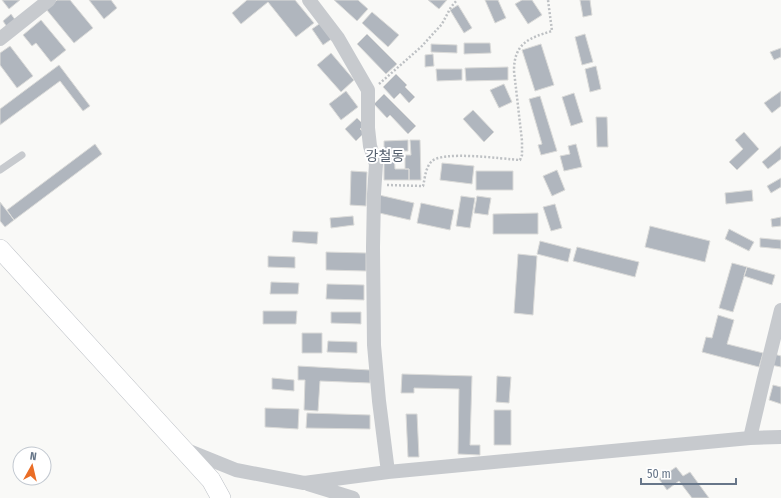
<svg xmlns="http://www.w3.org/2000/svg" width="781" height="498" font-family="'Fira Sans Condensed','Noto Sans KR',sans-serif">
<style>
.building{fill:#b0b6be;stroke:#dbdbd9}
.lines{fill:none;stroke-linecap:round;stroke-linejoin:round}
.secondary-casing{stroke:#bbbfc5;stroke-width:20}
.path{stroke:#bec1c4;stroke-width:2.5;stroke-dasharray:2 2;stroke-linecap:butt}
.lane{stroke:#c7cace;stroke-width:7}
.street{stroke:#c7cace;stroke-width:14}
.secondary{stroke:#fff;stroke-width:19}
.labels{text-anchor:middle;stroke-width:4;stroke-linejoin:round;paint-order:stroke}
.quarter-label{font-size:14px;fill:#55606e;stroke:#fff}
</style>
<rect width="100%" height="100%" fill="#f9f9f7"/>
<path class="building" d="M2,0H20L9,9Z
M57,0H70L93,28L74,43L46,9Z
M89,0H111L117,8L104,19Z
M247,0H295L314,23L296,37L268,2L241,24L232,13Z
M334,0H358L368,9L357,21Z
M428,0H447L439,9Z
M485,0H498L506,18L495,23Z
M522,0H532L542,15L528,24L515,4Z
M580,0H590L592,15L583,17Z
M458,5L472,28L464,33L450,10Z
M372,12L399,35L388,47L362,23Z
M11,14L16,21L7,27L3,21Z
M41,20L66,50L51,62L36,43L32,46L23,35Z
M322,22L333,38L323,45L312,29Z
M367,34L397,64L386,74L357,44Z
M585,34L593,62L582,65L575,37Z
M464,43H490L491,53L464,54Z
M431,44L457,45V53L431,52Z
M541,44L554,85L535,91L522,50Z
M10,46L33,76L17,88L0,65V53Z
M781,48V57L774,60L770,52Z
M331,53L354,80L341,92L317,65Z
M433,54L434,66L425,67V55Z
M59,65L90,106L83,111L60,81L0,125V109Z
M596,66L601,89L590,92L585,69Z
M508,67V80L466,81L465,68Z
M436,69H462V80L437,81Z
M396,74L407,85L405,87L415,97L409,103L400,93L394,99L383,87Z
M504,84L512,102L499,108L490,90Z
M346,91L358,107L341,120L329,104Z
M781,91V106L772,113L764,103Z
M574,93L583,122L571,126L562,97Z
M384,94L416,126L408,134L390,115L387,118L374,104Z
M540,96L557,151L541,155L538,145L542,144L529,99Z
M473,110L494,132L484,142L463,119Z
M596,117H607L608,147H597Z
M357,118L364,125L360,129L364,133L356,141L345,129Z
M744,132L759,149L737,170L729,162L743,149L735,140Z
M408,140V151H394L395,169H409V180H384V141Z
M410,140H420L421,180H409V169H405V155H411Z
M95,144L102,154L14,220L7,210Z
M576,144L582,167L564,171L560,156L570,154L568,146Z
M781,146V159L768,169L762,162Z
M442,163L474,166L472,184L440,180Z
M557,170L565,190L552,196L543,176Z
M351,171L367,172L366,206L350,205Z
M476,171H513V190H476Z
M781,178V187L771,193L767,186Z
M752,190L753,201L726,204L725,193Z
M379,195L414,203L410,220L375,212Z
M461,196L475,198L470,228L456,226Z
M477,196L491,198L488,215L474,213Z
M0,202L14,220L5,227L0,221Z
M421,203L454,210L450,230L417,223Z
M555,204L562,228L551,231L543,207Z
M538,213V234H493V214Z
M353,216L354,225L331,228L330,218Z
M781,217V226L772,227L771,219Z
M650,226L710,241L705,262L645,247Z
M729,229L754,242L749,251L725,239Z
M293,231L318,232L317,244L292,242Z
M760,238L781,240V249L760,247Z
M540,241L571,249L568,262L537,254Z
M577,247L639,262L635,277L573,261Z
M326,252L366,253V271L326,270Z
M518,254L537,256L533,315L514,313Z
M268,256L295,257V268L268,267Z
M732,263L747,267L733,312L719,308Z
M747,267L775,275L772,285L744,276Z
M271,282L299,283L298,294H270Z
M327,284L364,285V300L326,299Z
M263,311H297L296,324H263Z
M331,312H361V324L331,323Z
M718,315L734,320L727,344L763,353L759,367L702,352L706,337L712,338Z
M302,333H322V353H302Z
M328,341L357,342V353L327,352Z
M774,354L781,356V367L771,365Z
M298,366L370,370V383L320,381L318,411L304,410L305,380H298Z
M402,374L472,376L470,445H480V455L458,454L459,389L414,388V393H401Z
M497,376L511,377L509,403L496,402Z
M272,378L294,380V391L272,389Z
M773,385L781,387V404L769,400Z
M265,408L299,409L298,429L265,427Z
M494,410H511V445H494Z
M307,413L370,415V429L306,428Z
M406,414H417L419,457H408Z
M676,467L683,476L690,472L709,498H692L679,481L667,490L659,479Z"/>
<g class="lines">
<defs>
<path id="secondary" d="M0,249L211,480L221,498"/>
</defs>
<use href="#secondary" class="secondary-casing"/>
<path class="path" d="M379,84L421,47L442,24L451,7L457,0
M387,185L423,186C425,179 425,169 431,162C441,150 503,159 520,160L522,155V141L514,71C514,43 529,38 552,31L548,0"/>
<path class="lane" d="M0,170L22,155"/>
<path class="street" d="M309,0L338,38L368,90V128L370,146L376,164L374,194L373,247L374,345L379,401L388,472
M0,39L49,0
M750,438L764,378L781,310
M184,449L236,470L304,483L388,472L750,438L781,437
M308,484L353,498"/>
<use href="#secondary" class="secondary"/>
</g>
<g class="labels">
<g class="quarter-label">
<text x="385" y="161">강철동</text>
</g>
</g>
<g transform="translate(32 466) rotate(8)"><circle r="19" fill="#ffffff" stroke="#c2c8d0"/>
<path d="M0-3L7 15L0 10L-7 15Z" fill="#ea6d26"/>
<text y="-6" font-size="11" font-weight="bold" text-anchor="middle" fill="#677689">N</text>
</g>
<path d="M641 478v6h95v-6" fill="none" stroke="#677689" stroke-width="2"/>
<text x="647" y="478" font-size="12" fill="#677689" stroke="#ffffff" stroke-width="3" paint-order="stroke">50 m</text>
</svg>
